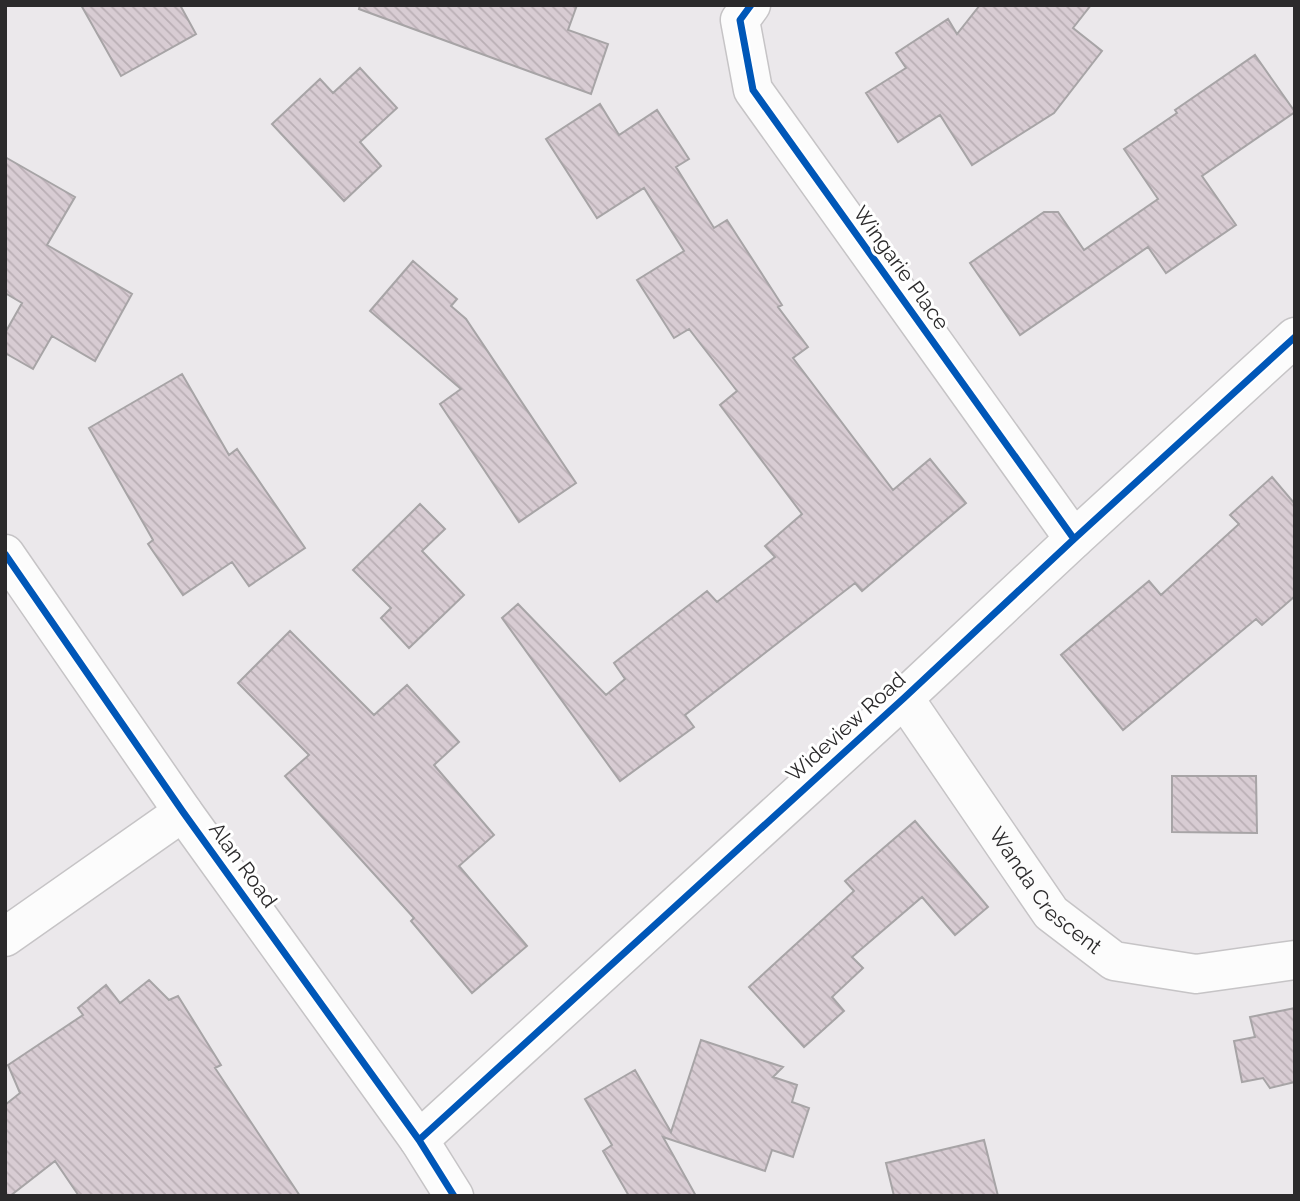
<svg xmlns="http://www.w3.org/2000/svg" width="1300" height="1201" font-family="Raleway,sans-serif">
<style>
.building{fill:url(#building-back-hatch);stroke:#a7a4a6;stroke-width:2}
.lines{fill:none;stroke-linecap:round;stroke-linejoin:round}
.minor-casing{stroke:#c6c4c6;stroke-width:41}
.minor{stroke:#fcfcfc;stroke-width:38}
.cycleway-casing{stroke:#fff;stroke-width:11}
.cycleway{stroke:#0057b8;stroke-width:7}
.labels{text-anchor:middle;stroke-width:6;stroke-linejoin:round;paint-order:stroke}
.street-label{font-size:21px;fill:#2b2a2b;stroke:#fff}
</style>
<defs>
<pattern id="building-back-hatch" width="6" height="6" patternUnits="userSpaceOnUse" patternTransform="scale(1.75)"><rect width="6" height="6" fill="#d8ccd3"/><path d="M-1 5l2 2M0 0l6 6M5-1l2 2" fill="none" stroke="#baafb5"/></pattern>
</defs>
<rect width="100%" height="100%" fill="#ebe8eb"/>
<path class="building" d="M81,5H180L196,34L121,76Z
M360,5H577L568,30L608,44L591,94L359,9Z
M980,5H1091L1073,28L1102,51L1054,113L972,165L940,115L898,142L866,93L906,68L896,53L948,19L957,34Z
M1255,55L1295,112L1202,176L1236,225L1166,273L1148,247L1020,335L970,263L1044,212H1058L1084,250L1158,199L1124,149L1177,113L1175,110Z
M360,68L397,108L360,142L381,166L344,201L272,124L320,79L333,93Z
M600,104L619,135L657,110L689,159L676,167L714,228L727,220L782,305L778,307L808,347L793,358L893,490L930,459L966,503L862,591L855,583L685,715L694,727L620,781L502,618L518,604L606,695L625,679L614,663L707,591L717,602L775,557L765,546L802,514L720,405L737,391L689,329L674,338L637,280L684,251L644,188L597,218L546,139Z
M5,157L75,197L47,245L132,294L95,361L52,336L33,369L5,353V333L22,303L5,293Z
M413,261L457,299L451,306L466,319L576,483L519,522L440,404L461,389L370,311Z
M182,374L229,455L237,449L305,548L249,586L232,562L183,595L148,544L153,540L89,428Z
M1272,477L1295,504V596L1262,625L1256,619L1123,730L1061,655L1149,581L1161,595L1239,524L1230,515Z
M420,504L445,529L422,551L464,595L409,648L381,618L391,608L353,570Z
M290,631L374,715L407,685L459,742L434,765L494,835L459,866L527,946L472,993L411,921L414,918L285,776L309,755L238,683Z
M1172,776H1256L1257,833L1172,832Z
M915,821L988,907L955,935L922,897L852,957L863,968L832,997L844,1011L804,1047L749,987L854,891L845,881Z
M149,980L169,1000L178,996L221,1065L215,1068L300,1196H79L55,1161L10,1196H5V1105L20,1093L8,1065L83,1015L78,1008L106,985L120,1003Z
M1295,1008V1082L1270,1088L1263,1078L1242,1082L1234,1041L1255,1037L1250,1017Z
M701,1040L783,1067L773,1077L797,1085L792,1102L809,1108L793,1157L772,1150L765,1171L663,1137L696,1196H629L603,1151L612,1145L585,1099L635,1070L671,1132Z
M984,1140L998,1196H894L886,1163Z"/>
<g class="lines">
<defs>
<g id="minor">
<path d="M751,5L740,20L753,90L1074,539"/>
<path d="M5,554L183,812L419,1140L454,1196"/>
<path id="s1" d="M904,698L1051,913L1114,961L1196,974L1295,960"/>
<path d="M5,937L183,812"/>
<path d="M419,1140L904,698L1074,539L1295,337"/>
</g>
</defs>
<use href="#minor" class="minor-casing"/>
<use href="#minor" class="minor"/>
<defs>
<path id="cycleway" d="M751,5L740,20L753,90L1074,539
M5,554L183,812L419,1140L454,1196
M419,1140L904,698L1074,539L1295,337"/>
</defs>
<use href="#cycleway" class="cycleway-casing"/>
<use href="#cycleway" class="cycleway"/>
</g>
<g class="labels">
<g class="street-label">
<text transform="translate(901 268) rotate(54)" y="7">Wingarie Place</text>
<text transform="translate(846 727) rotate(-42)" y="7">Wideview Road</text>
<text transform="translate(243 865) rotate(54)" y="7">Alan Road</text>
<text dy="7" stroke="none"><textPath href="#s1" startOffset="240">Wanda Crescent</textPath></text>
</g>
</g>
<rect width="1300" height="1201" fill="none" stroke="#2b2a2b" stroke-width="14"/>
</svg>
